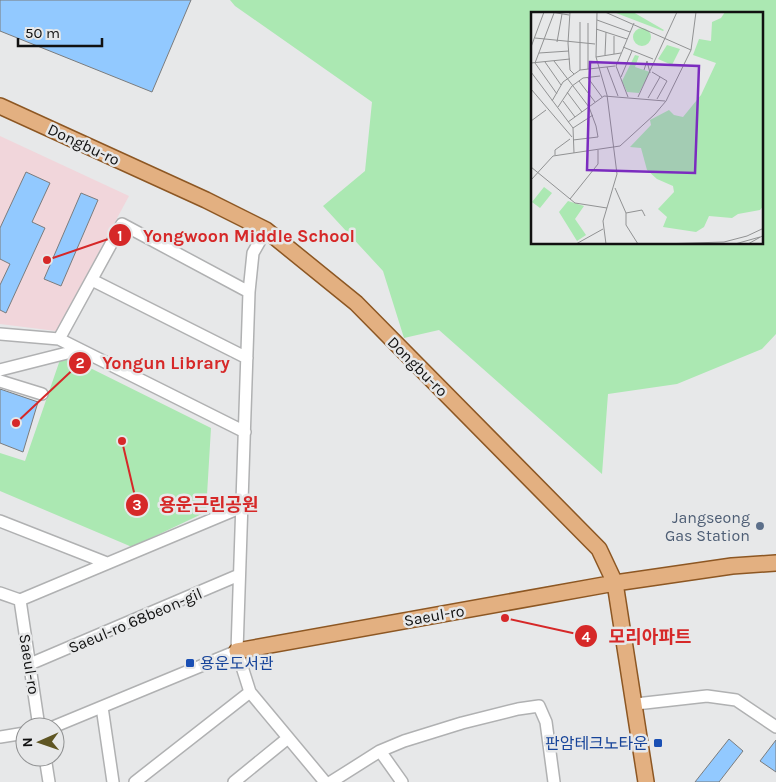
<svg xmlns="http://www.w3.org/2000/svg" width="776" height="782" font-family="Karla,'Noto Sans KR',sans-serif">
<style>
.education{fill:#f1d6db}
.green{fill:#abe8b2;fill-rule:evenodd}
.building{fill:#92c9ff;stroke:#7b7c7d}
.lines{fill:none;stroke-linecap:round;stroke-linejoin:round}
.minor-casing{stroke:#b0b1b2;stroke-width:14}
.major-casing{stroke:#8d5723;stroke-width:18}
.minor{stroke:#fff;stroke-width:11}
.major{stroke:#e3b081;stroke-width:15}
.service-dot{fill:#5c6f8a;stroke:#e7e8e9;stroke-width:2}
.transit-dot{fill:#1a4fb4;stroke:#e7e8e9;stroke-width:2}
.labels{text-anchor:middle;stroke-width:5;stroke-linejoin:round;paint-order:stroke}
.street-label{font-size:16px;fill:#111;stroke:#e7e8e9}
.service-label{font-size:16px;fill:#4e5e75;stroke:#e7e8e9;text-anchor:end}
.transit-label{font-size:16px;fill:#164399;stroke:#e7e8e9;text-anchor:start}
.inset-road{fill:none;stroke:#919293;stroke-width:1}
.view{fill:#7b2cbf;fill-opacity:0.15;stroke:#7b2cbf;stroke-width:2.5}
.inset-edge{fill:none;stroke:#111;stroke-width:2.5}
.leader{fill:none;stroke:#d62828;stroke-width:2}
.callout-dot{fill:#d62828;stroke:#e7e8e9;stroke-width:2}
.mark-label{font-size:15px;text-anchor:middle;font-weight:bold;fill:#fff}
.callout-label{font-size:18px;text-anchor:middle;font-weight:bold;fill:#d62828;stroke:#e7e8e9;stroke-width:5;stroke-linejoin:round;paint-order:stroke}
</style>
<rect width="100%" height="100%" fill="#e7e8e9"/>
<path class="education" d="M0,136L129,196L56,331L0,324Z"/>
<path class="green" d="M230,0H776V334L762,349L677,384L608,394L602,474L439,330L404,338L383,271L323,206L365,171L372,102L235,6ZM532,14H762V244H532Z
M62,354L211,428L206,512L132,547L0,491V453L25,461Z"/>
<path class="building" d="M0,0H191L152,92L0,31Z
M26,172L50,183L32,222L45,228L6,313L0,310V285L10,264L0,259V228Z
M81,193L98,200L61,286L44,279Z
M0,389L38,402L23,452L0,443Z
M729,739L743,751L719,782H695Z
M776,740V772L760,761Z"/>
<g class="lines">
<defs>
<path id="minor" d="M266,230L253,253L249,292L237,651L250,692L325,782
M92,280L247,358
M0,334L59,339L245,432
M59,339L122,224L249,292
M0,370L79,350
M0,381L42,394
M0,521L107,563
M0,593L20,600L242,507
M20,600L39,727
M30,664L239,575
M636,704L707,696L736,700L776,727
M102,707L113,782
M53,727L237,651
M0,737L25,733
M380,751L402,782
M45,757L49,782
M135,782L250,692
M234,782L288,738
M331,782L380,751L404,741L462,723L518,709L539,706L546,722L554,782"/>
<path id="major" d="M0,106L206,200L266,230L356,303L599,549L615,583L646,782
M237,651L615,583L732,566L776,563"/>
</defs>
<use href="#minor" class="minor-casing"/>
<use href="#major" class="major-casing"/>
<use href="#minor" class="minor"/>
<use href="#major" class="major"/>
</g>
<circle class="service-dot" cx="760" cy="526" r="5"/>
<g class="transit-dot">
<rect x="185" y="658" width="10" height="10" rx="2.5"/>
<rect x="653" y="738" width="10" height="10" rx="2.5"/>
</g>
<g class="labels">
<g class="street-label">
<text transform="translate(84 144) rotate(25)" y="6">Dongbu-ro</text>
<text transform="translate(418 366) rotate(45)" y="6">Dongbu-ro</text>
<text transform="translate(434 615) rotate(-10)" y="6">Saeul-ro</text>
<text transform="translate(135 620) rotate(-23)" y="6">Saeul-ro 68beon-gil</text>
<text transform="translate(30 664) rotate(81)" y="6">Saeul-ro</text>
</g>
<g class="service-label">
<text x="750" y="523">Jangseong<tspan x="750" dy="18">Gas Station</tspan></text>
</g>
<g class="transit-label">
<text x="200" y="669">용운도서관</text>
<text x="648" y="749" text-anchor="end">판암테크노타운</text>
</g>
</g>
<g transform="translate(531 12)">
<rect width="232" height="232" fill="#e7e8e9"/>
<path d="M102,0L133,18L132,19L85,1ZM194,0H232L233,193L229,198L207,202L201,206L178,204L173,215L165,220L132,215L136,205L127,197L143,180L142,174L126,167L116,158L110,136L99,135L120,113L119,108L138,98L143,103L152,105L170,83L185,51L162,43L168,27L180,29L181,10L190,6ZM102 25a9 9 0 1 1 18 0a9 9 0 1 1-18 0ZM136,33L149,37L141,53L127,47ZM104,43L108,44L104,55L119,60L108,81L96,80L91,69ZM13,175L21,181L9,196L1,190ZM37,189L53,194L44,207L55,223L46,229L28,200Z" fill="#abe8b2"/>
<path class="inset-road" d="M20,0L38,3M39,0L37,31L39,58L43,62M66,0L65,45L76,83M74,0L160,38M23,1L4,51L26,82M66,8L99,20M49,10V58M65,17L96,27M4,26L64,32M26,30L31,2M0,35L13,0M92,35L122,47M8,41L38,39M83,42V24M74,43L75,20M65,45L90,41M23,49L58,95L65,114L67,125L42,128M14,50L30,73M0,51L39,47M76,55L87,84M57,57V11M113,58L116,49L119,61M0,60L42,116L43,141M121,60L136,69L126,87M90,65L101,39M57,66L71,85M48,69L64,90M0,77L41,125M36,80L51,100M97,85L85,54L103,11M107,85L146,0M117,86L129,65M21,89L32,70L49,58L84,54M32,89L44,105M27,95L41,74L52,66L69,64M0,109L15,98M37,110L73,84L134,89M42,116L62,103M24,143V138L39,127M0,155L44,191L76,196M0,168L22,144L89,134L124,102L135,89L160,38L165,0M84,176L95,201M39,187L67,152V138M95,201V213L107,232M95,201L111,198L114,204M45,232L72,217M75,232L72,209L86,162L76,83M130,232L193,230L216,224L233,216M204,232L229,225M217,232L233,223"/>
<path class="view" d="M59,50L168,54L164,161L56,158Z"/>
<rect width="232" height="232" class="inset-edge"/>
</g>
<path class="leader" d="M47 260L120 235M16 423L80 363M122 441L137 505M505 618L586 636"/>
<g class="callout-dot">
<circle cx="47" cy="260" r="5"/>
<circle cx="16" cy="423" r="5"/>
<circle cx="122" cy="441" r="5"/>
<circle cx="505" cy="618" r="5"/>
<circle cx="120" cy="235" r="12"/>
<circle cx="80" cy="363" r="12"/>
<circle cx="137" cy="505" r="12"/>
<circle cx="586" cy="636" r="12"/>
</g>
<g class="mark-label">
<text x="120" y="241">1</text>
<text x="80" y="368">2</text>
<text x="137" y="510">3</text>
<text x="586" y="642">4</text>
</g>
<g class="callout-label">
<text x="249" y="242">Yongwoon Middle School</text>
<text x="166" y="369">Yongun Library</text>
<text x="209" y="511">용운근린공원</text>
<text x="650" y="643">모리아파트</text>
</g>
<g transform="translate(40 742) rotate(268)"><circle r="24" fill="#e7e8e9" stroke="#919293"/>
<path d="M0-4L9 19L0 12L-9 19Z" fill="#5f5623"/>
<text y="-8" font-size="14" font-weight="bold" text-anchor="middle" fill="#111111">N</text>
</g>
<path d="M18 38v8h84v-8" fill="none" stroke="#111111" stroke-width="2.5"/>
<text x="25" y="38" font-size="15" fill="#111111" stroke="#e7e8e9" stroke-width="4" paint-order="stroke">50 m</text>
</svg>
